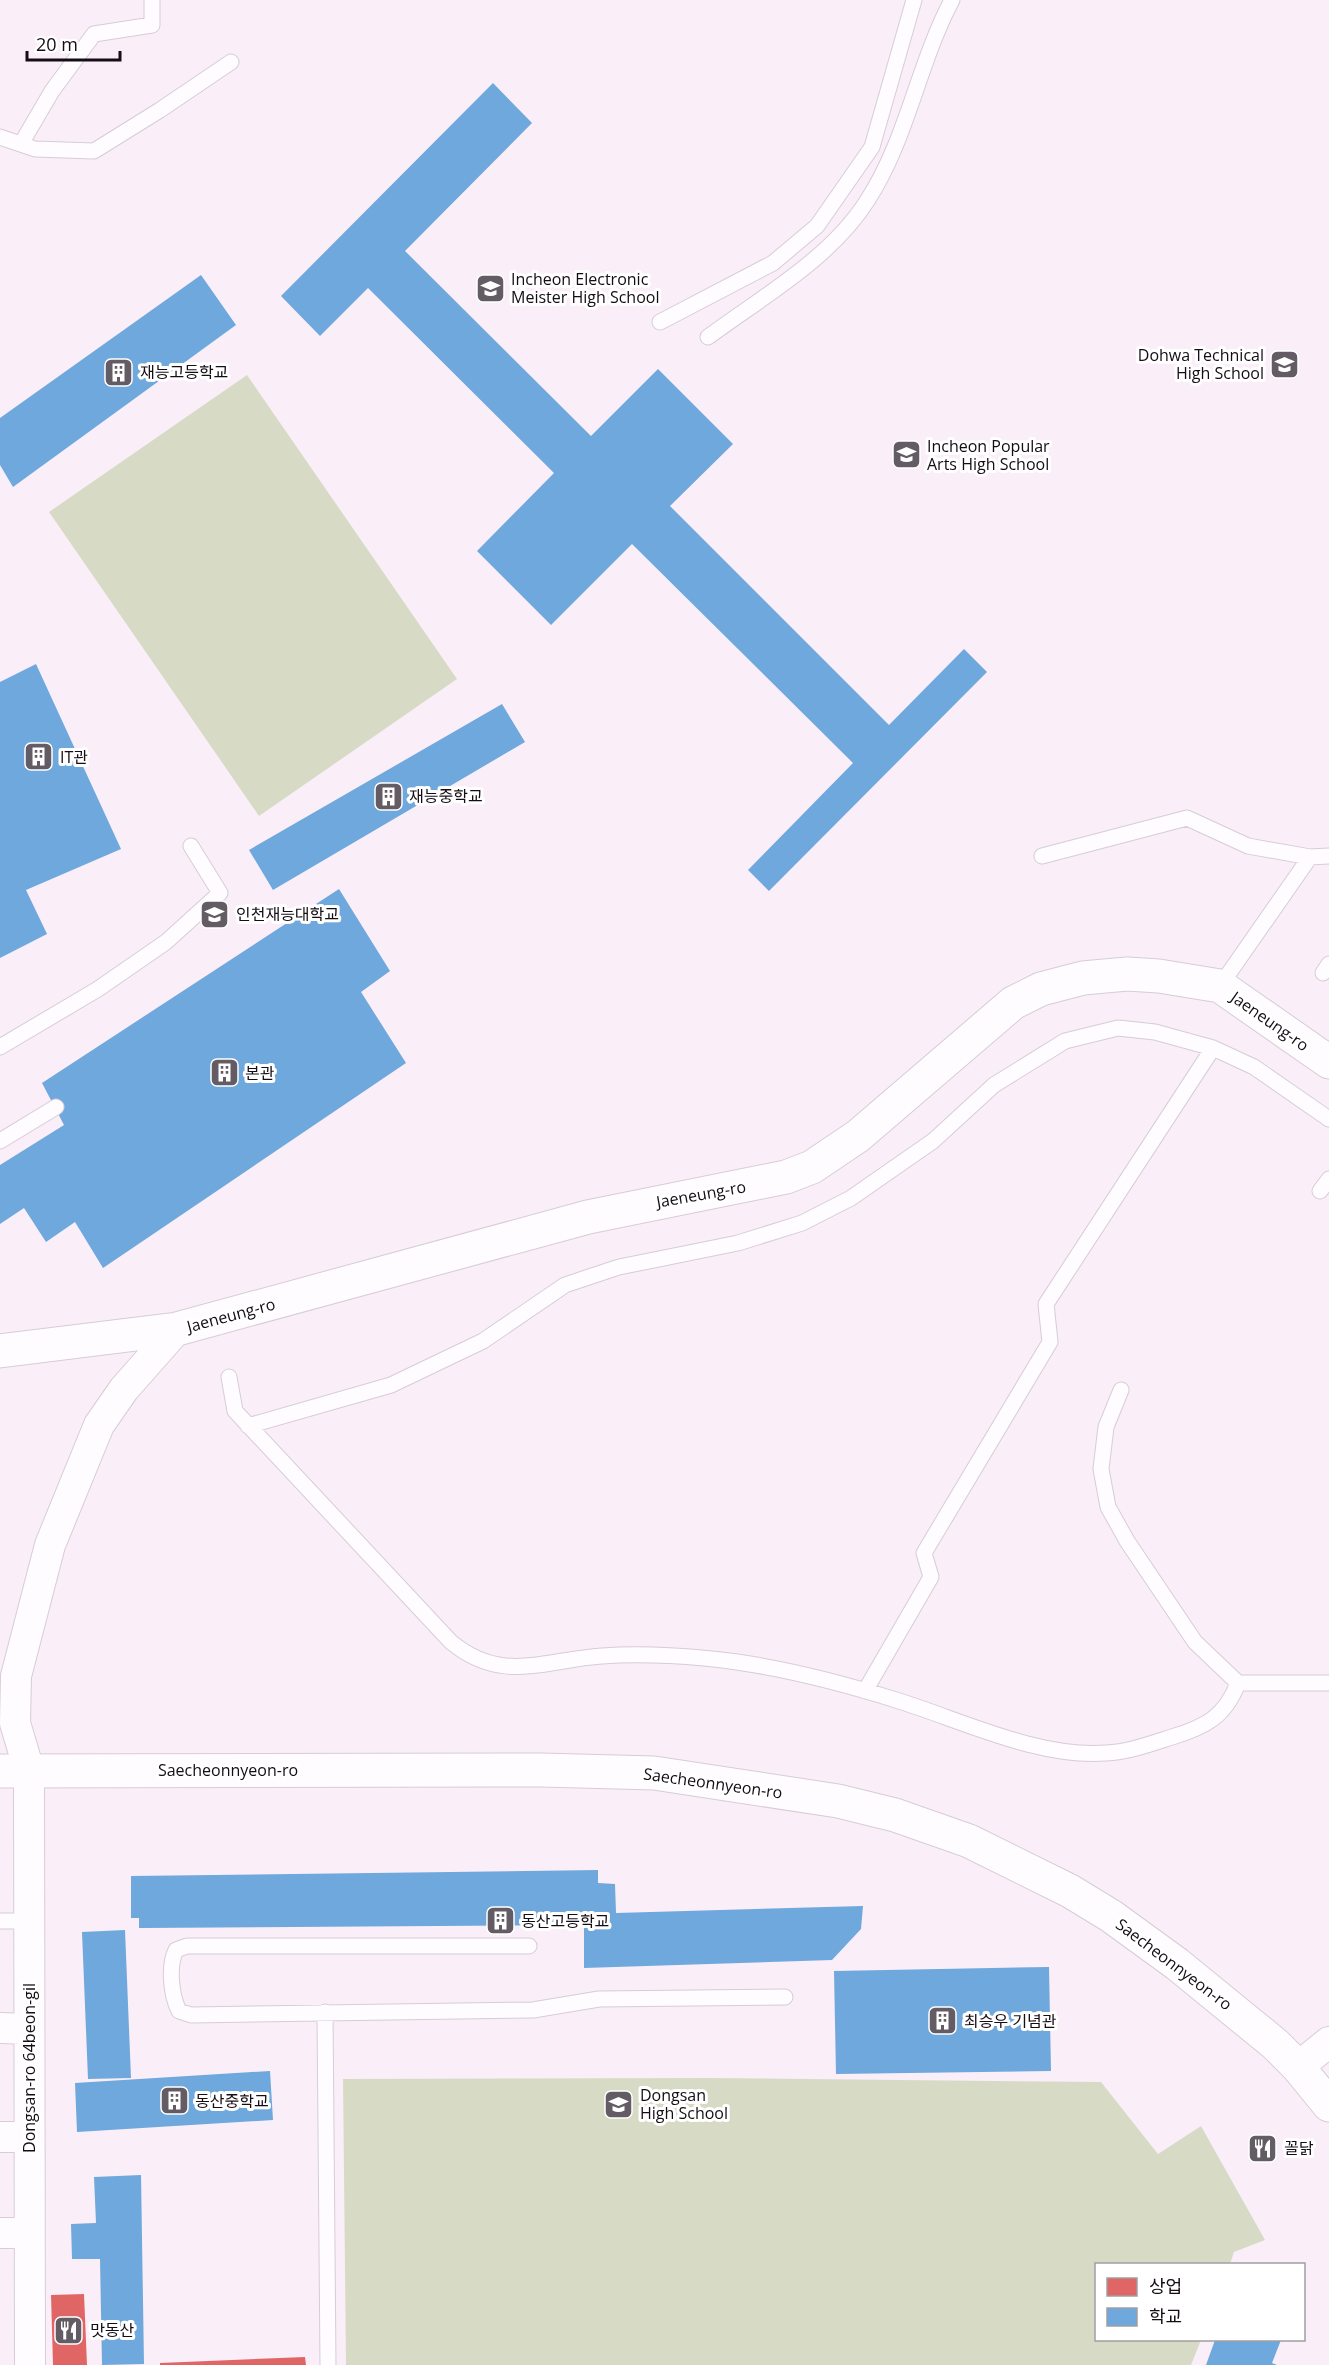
<svg xmlns="http://www.w3.org/2000/svg" width="1329" height="2365" font-family="'Open Sans','Noto Sans KR',sans-serif">
<style>
.green{fill:#d7dbc6}
.shops{fill:#e06666}
.schools{fill:#6fa8dc}
.lines{fill:none;stroke-linecap:round;stroke-linejoin:round}
.lane-casing{stroke:#d6cdd6;stroke-width:17}
.street-casing{stroke:#d6cdd6;stroke-width:32}
.secondary-casing{stroke:#d6cdd6;stroke-width:35}
.lane{stroke:#fefcfe;stroke-width:15}
.street{stroke:#fefcfe;stroke-width:30}
.secondary{stroke:#fefcfe;stroke-width:33}
.labels{text-anchor:middle;stroke-width:6;stroke-linejoin:round;paint-order:stroke}
.poi-label{font-size:16px;fill:#140d14;stroke:#fff;text-anchor:start}
.street-label{font-size:16px;fill:#140d14;stroke:#fff}
</style>
<rect width="100%" height="100%" fill="#faeef9"/>
<path class="green" d="M247,375L457,679L259,816L49,512Z
M710,2078L1101,2082L1158,2154L1201,2126L1265,2240L1234,2252L1230,2264H1096V2340H1201L1191,2365H346L343,2079Z"/>
<path class="shops" d="M84,2294L87,2365H53L51,2295Z
M305,2357L306,2365H160V2363Z"/>
<path class="schools" d="M493,83L532,123L405,251L591,436L658,369L733,444L670,506L889,725L964,649L987,672L769,891L748,870L853,763L632,544L551,625L477,551L554,473L368,288L320,336L281,296Z
M201,275L236,325L13,487L0,465V418Z
M36,664L121,849L26,890L47,934L0,958V682Z
M502,704L525,742L273,890L249,850Z
M339,889L390,971L361,992L406,1063L103,1268L75,1222L46,1242L24,1208L0,1224V1165L64,1125L42,1083Z
M598,1870V1883L615,1884L616,1913L863,1906L861,1929L832,1960L584,1968V1925L139,1928V1918H131V1876Z
M125,1930L131,2078L88,2079L82,1932Z
M1049,1967L1051,2071L836,2074L834,1971Z
M270,2071L273,2120L77,2132L75,2083Z
M141,2175L144,2364L102,2365L100,2259H72L71,2224L96,2223L94,2177Z
M1215,2340H1281L1272,2363L1277,2365H1206Z"/>
<g class="lines">
<defs>
<path id="lane" d="M0,137L35,149L94,151L160,110L231,62
M21,144L52,91L94,34L152,25V0
M660,322L773,263L817,226L872,147L914,0
M708,337C762,297 830,259 867,201C907,140 918,64 952,0
M1042,856L1187,818L1248,846L1310,857L1329,856
M1323,973L1329,964
M1220,986L1310,857
M0,1047L98,989L166,942L220,893L191,846
M0,1141L56,1107
M1320,1191L1329,1179
M229,1377L235,1411L451,1642C502,1684 543,1660 602,1656C643,1653 696,1656 737,1662C791,1670 845,1684 896,1700C961,1720 1037,1758 1106,1753C1129,1752 1150,1744 1172,1737C1205,1727 1225,1717 1238,1683
M1121,1390L1106,1427L1101,1469L1108,1507L1127,1541L1195,1642L1238,1683H1329
M248,1426L391,1385L483,1341L565,1285L619,1267L738,1243L802,1223L851,1198L933,1141L994,1085L1065,1041L1118,1028L1155,1032L1213,1048L1254,1067L1329,1119
M865,1691L931,1577L924,1553L1050,1342L1046,1304L1213,1048
M0,1921H29
M529,1946H187L176,1950C168,1966 171,1995 179,2011L191,2015L533,2010L599,1999L785,1997
M325,2012L328,2365"/>
<path id="street" d="M0,2028L29,2029
M1298,2067L1329,2042
M0,2137H29
M0,2233H29
M30,2365L29,1770L15,1723L16,1676L50,1545L99,1425L124,1389L177,1329"/>
<path id="secondary" d="M0,1351L177,1329L588,1217L786,1177L812,1167L858,1136L1013,1003L1041,989L1083,978L1127,974L1159,976L1220,986L1329,1062
M0,1771L541,1770L654,1773L838,1801L895,1815L969,1841L1070,1891L1111,1916L1177,1964L1275,2044L1298,2067L1329,2105"/>
</defs>
<use href="#lane" class="lane-casing"/>
<use href="#street" class="street-casing"/>
<use href="#secondary" class="secondary-casing"/>
<use href="#lane" class="lane"/>
<use href="#street" class="street"/>
<use href="#secondary" class="secondary"/>
</g>
<defs>
<symbol id="school-square" viewBox="-11 -11 22 22"><rect x="-9" y="-9" width="18" height="18" rx="4" fill="#645c64" stroke="#fff"/><path d="M0-5L7-2L0 1L-7-2ZM-4 1L0 2.5L4 1V4Q0 6-4 4Z" fill="#fff"/></symbol>
<symbol id="building-square" viewBox="-11 -11 22 22"><rect x="-9" y="-9" width="18" height="18" rx="4" fill="#645c64" stroke="#fff"/><path d="M-4-6H4V6H1V3H-1V6H-4ZM-2.5-4.3h1.7v1.8h-1.7ZM.8-4.3h1.7v1.8H.8ZM-2.5-1h1.7V.8h-1.7ZM.8-1h1.7V.8H.8Z" fill="#fff"/></symbol>
<symbol id="university-square" viewBox="-11 -11 22 22"><rect x="-9" y="-9" width="18" height="18" rx="4" fill="#645c64" stroke="#fff"/><path d="M0-5L7-2L0 1L-7-2ZM-4 1L0 2.5L4 1V4Q0 6-4 4Z" fill="#fff"/></symbol>
<symbol id="restaurant-square" viewBox="-11 -11 22 22"><rect x="-9" y="-9" width="18" height="18" rx="4" fill="#645c64" stroke="#fff"/><path d="M-5-6h1v4h1v-4h1v4h1v-4h1v5L-1.5 .5V6h-2V.5L-5-1ZM5-6V6H3V1.5H1.5Q1.5-4 5-6Z" fill="#fff"/></symbol>
</defs>
<g fill-rule="evenodd">
<use href="#school-square" x="474" y="272" width="33" height="33"/>
<use href="#school-square" x="1268" y="348" width="33" height="33"/>
<use href="#building-square" x="102" y="356" width="33" height="33"/>
<use href="#school-square" x="890" y="438" width="33" height="33"/>
<use href="#building-square" x="22" y="740" width="33" height="33"/>
<use href="#building-square" x="372" y="780" width="33" height="33"/>
<use href="#university-square" x="198" y="898" width="33" height="33"/>
<use href="#building-square" x="208" y="1056" width="33" height="33"/>
<use href="#building-square" x="484" y="1904" width="33" height="33"/>
<use href="#building-square" x="926" y="2004" width="33" height="33"/>
<use href="#building-square" x="158" y="2084" width="33" height="33"/>
<use href="#school-square" x="602" y="2088" width="33" height="33"/>
<use href="#restaurant-square" x="1246" y="2132" width="33" height="33"/>
<use href="#restaurant-square" x="52" y="2314" width="33" height="33"/>
</g>
<g class="labels">
<g class="poi-label">
<text x="511" y="285">Incheon Electronic<tspan x="511" dy="18">Meister High School</tspan></text>
<text x="1264" y="361" text-anchor="end">Dohwa Technical<tspan x="1264" dy="18">High School</tspan></text>
<text x="140" y="378">재능고등학교</text>
<text x="927" y="452">Incheon Popular<tspan x="927" dy="18">Arts High School</tspan></text>
<text x="60" y="763">IT관</text>
<text x="409" y="802">재능중학교</text>
<text x="236" y="920">인천재능대학교</text>
<text x="245" y="1079">본관</text>
<text x="521" y="1927">동산고등학교</text>
<text x="964" y="2027">최승우 기념관</text>
<text x="640" y="2101">Dongsan<tspan x="640" dy="18">High School</tspan></text>
<text x="195" y="2107">동산중학교</text>
<text x="1284" y="2154">꼴닭</text>
<text x="90" y="2336">맛동산</text>
</g>
<g class="street-label">
<text transform="translate(1270 1021) rotate(35)" y="6">Jaeneung-ro</text>
<text transform="translate(701 1194) rotate(-10)" y="6">Jaeneung-ro</text>
<text transform="translate(231 1315) rotate(-15)" y="6">Jaeneung-ro</text>
<text x="228" y="1776">Saecheonnyeon-ro</text>
<text transform="translate(713 1783) rotate(8)" y="6">Saecheonnyeon-ro</text>
<text transform="translate(1174 1964) rotate(37)" y="6">Saecheonnyeon-ro</text>
<text transform="translate(29 2068) rotate(-90)" y="6">Dongsan-ro 64beon-gil</text>
</g>
</g>
<rect x="1095" y="2263" width="210" height="78" fill="#ffffff" stroke="#a19ea1" stroke-width="1.5"/>
<rect x="1107" y="2278" width="30" height="18" fill="#e06666" stroke="#a19ea1" stroke-width="1.5"/>
<text x="1149" y="2293" font-size="18" fill="#140d14">상업</text>
<rect x="1107" y="2308" width="30" height="18" fill="#6fa8dc" stroke="#a19ea1" stroke-width="1.5"/>
<text x="1149" y="2323" font-size="18" fill="#140d14">학교</text>
<path d="M27 51v9h93v-9" fill="none" stroke="#140d14" stroke-width="3"/>
<text x="36" y="51" font-size="18" fill="#140d14" stroke="#ffffff" stroke-width="4.5" paint-order="stroke">20 m</text>
</svg>
